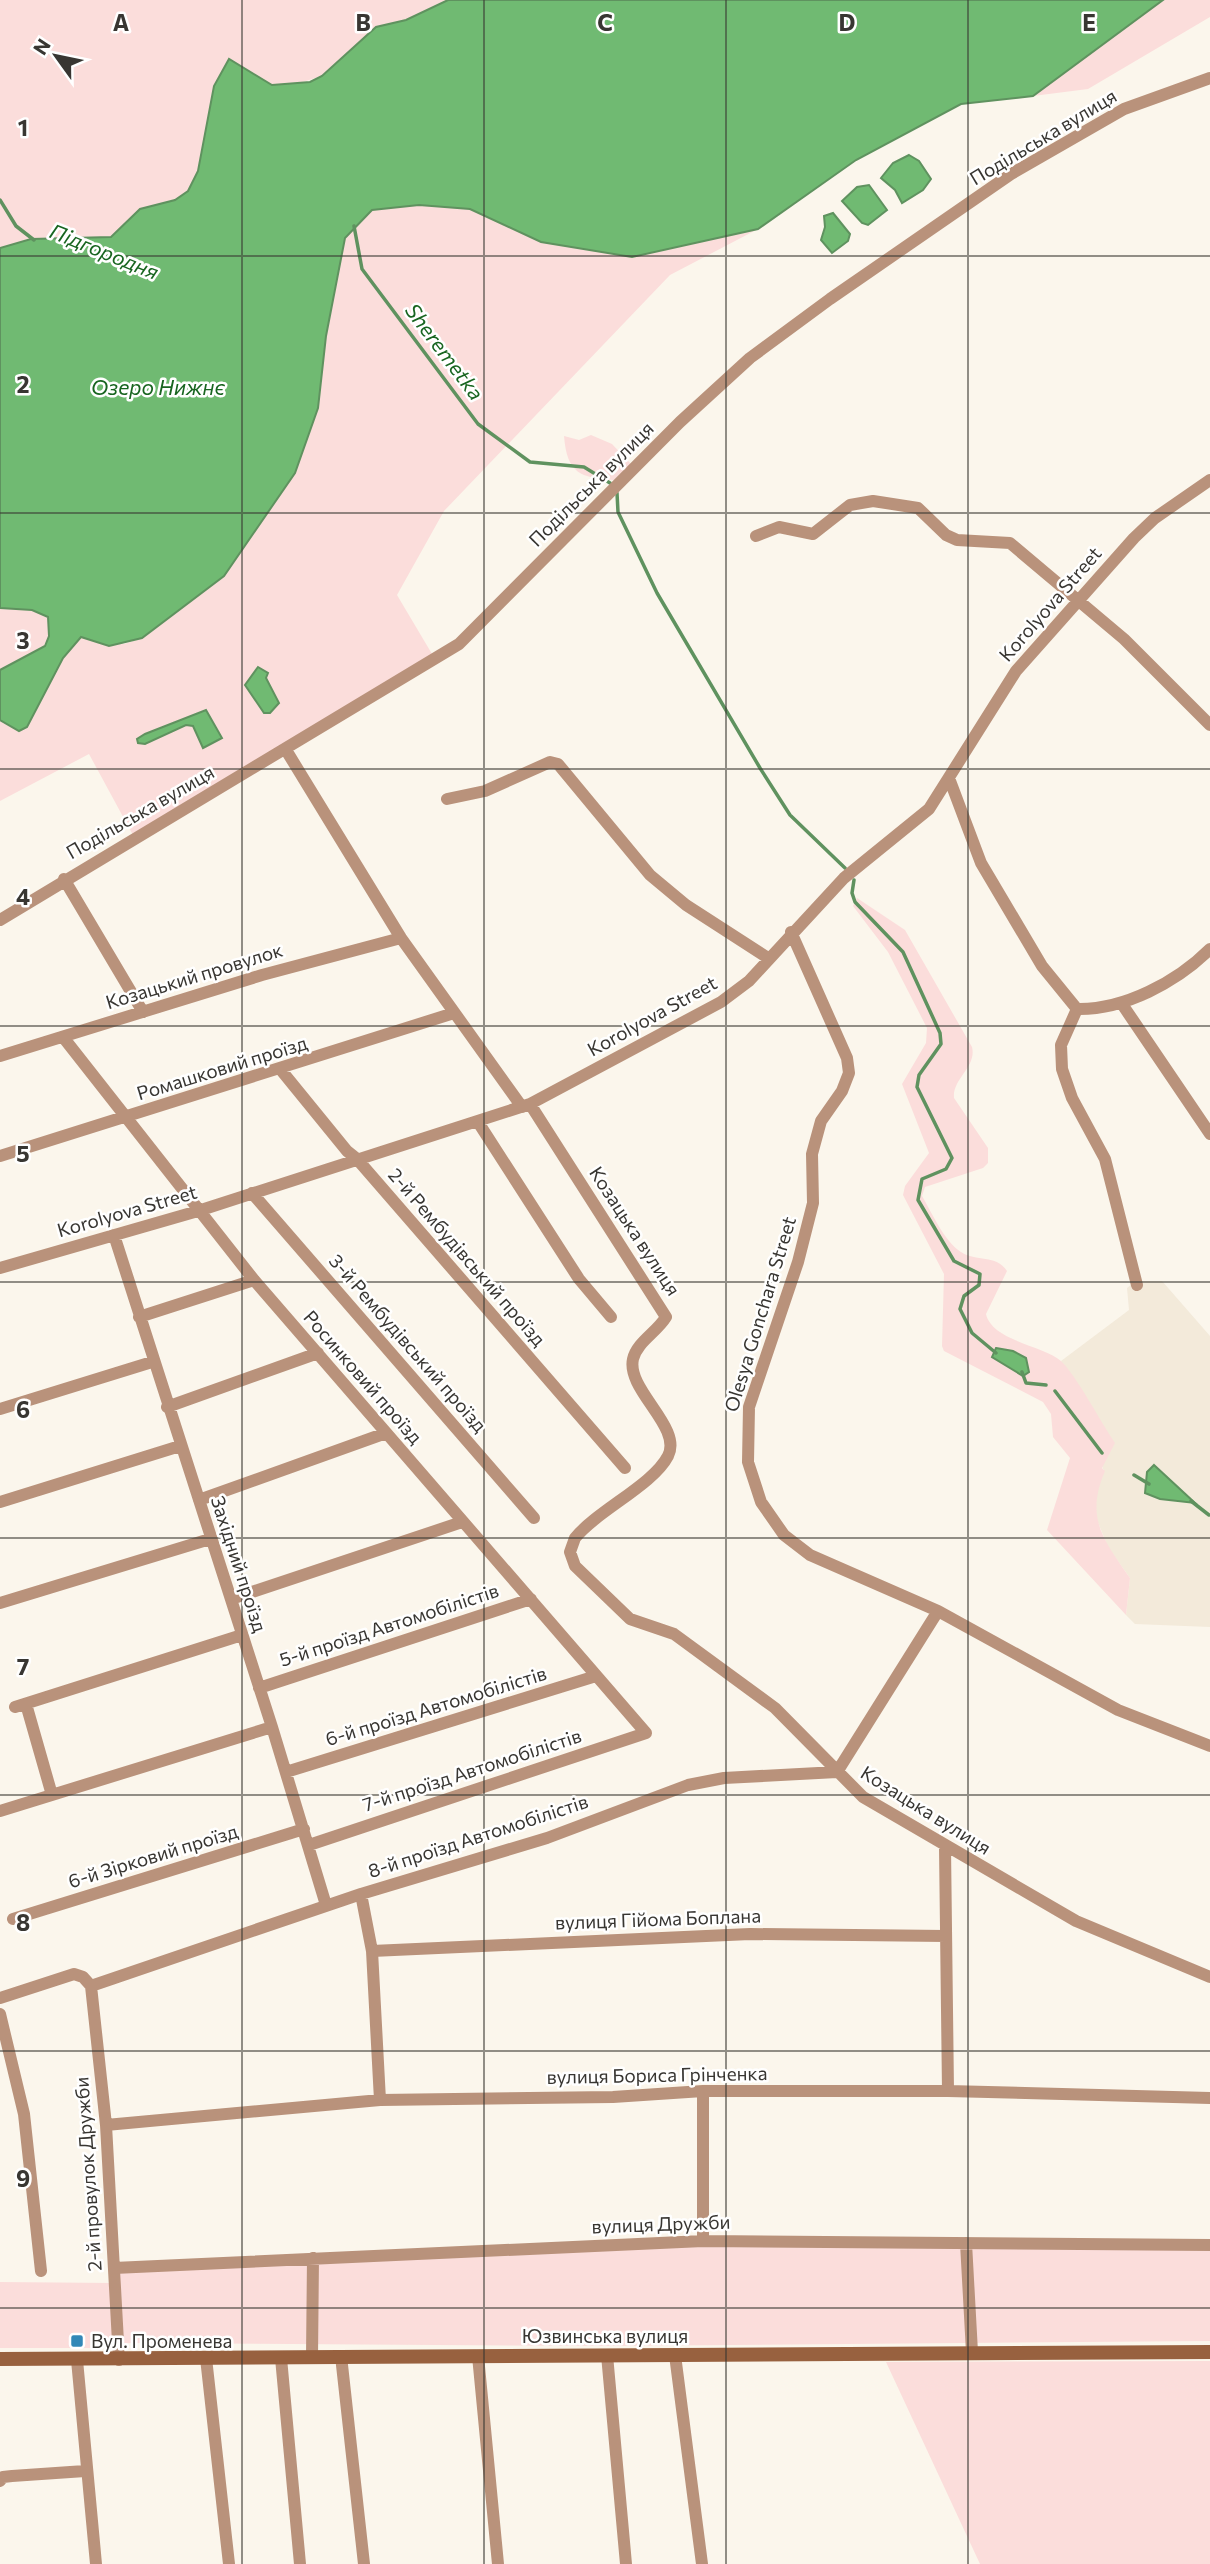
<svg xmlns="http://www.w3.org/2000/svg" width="1210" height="2564" font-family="Commissioner,sans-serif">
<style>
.built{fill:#f3eada}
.green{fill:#fbdddb}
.water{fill:#70ba72;stroke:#5f925f;stroke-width:2}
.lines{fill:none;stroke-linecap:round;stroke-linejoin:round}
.stream{stroke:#5f925f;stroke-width:3.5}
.street{stroke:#b9927b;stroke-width:12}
.secondary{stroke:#98613f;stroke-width:14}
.grid{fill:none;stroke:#383632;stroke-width:2;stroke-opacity:0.55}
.poi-dot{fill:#3288b7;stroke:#fff;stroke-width:2.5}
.labels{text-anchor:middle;stroke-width:5;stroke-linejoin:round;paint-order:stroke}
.street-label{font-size:19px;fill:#383632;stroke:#fff}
.poi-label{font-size:19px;fill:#383632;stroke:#fff;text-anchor:start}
.water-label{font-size:21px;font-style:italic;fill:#186520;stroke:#fff}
.grid-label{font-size:23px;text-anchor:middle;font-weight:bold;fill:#383632;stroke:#fff;stroke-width:5;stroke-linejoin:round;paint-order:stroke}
</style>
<rect width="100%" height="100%" fill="#fbf6ec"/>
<path class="built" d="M1136,1281H1162L1210,1336V1627L1135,1624L1126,1615L1130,1578L1108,1547L1097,1520L1094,1495L1104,1471L1061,1361L1129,1310L1127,1288Z"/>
<path class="green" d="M0,0H448L406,20L376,27L322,76L296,84L272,85L201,151L198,171L188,191L175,200L140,210L111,237L31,239L0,248Z
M1163,0H1210V17L1088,89L1033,96Z
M419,205L470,209L542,242L632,257L758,229L670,275L444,511L397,595L435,659L134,837L89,754L0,801V608L32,610L124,644L143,638L224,576L318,408L326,336L345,238L372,210Z
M591,435L612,444L631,464L614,480C580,478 567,473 564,436L579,440Z
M857,898L905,930L972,1047C977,1067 952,1079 954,1098L988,1148V1163L983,1168L925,1187L922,1196C932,1213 944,1241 961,1252C976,1262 996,1254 1007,1271L986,1314C992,1341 1045,1346 1061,1361C1076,1375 1102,1424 1115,1443L1102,1468L1105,1471C1085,1518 1103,1539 1130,1578L1126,1615L1047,1530L1070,1458L1053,1437L1051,1414L1043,1402L944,1351L942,1346L944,1274L903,1195L905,1186L929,1153L902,1084L926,1043L927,1028L888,952L853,906Z
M703,2241L1210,2245V2341L606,2346L119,2343L96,2348H0V2282L114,2283V2268Z
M1210,2361V2564H980L886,2362Z"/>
<path class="water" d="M448,0H1163L1033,96L961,104L856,160L758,229L632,257L541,242L470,209L419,205L372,210L345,238L326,336L318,408L295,473L224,576L142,638L109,646L81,637L63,658L27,727L19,731L0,720V670L45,646L49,636L48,617L32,610L0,608V248L31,239L111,237L140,209L175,200L188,191L198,171L214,86L229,59L272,85L310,82L322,76L376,27L406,20Z
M909,155L919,161L931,179L923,190L902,203L895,190L881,178L893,163Z
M869,185L887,210L868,225L862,223L842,201L857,187Z
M833,213L850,234L848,241L832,253L821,240L825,227L824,216Z
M258,667L268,673L266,678L279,703L270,713H264L245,685Z
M206,710L222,738L203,748L193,726L186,725L145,744L138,743L137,739L145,734Z
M996,1348L1013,1351L1026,1358L1029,1372L1023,1376L992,1357Z
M1154,1465L1195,1503L1160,1499L1145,1493L1147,1472Z"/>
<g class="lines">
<path class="stream" d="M0,200L16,226L34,240
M354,226L362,269L478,424L530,462L584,467L610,483
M617,493L618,512L657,593L760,768L790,815L845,868
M854,880L852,893L855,902L903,952L940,1033L941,1044L919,1075L917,1087L952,1158L946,1169L922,1179L918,1200L954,1261L980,1274L979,1285L964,1296L960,1309L972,1333L996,1353
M1022,1372L1026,1383L1046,1385
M1055,1391L1102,1453
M1134,1475L1149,1484
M1191,1501L1209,1515"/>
<path class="street" d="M756,536L779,527L813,534L850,505L873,501L918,508L946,535L957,540L1010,543L1124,639L1210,725
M286,750L401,938L522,1107
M949,778L981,863L1042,966L1077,1009L1061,1045L1062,1069L1072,1098L1105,1159L1137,1285
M447,799L485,791L550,762L558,764L650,875L686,905L768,958
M64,879L143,1012
M0,920L459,644L680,422L750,358L830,299L1011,174L1124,109L1210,78
M791,932L847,1058L849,1073L842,1091L821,1121L812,1154L813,1203L798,1262L749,1407L748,1462L761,1502L784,1535L810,1555L938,1611L1118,1710L1210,1746
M1122,1004L1210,1134
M1077,1009C1124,1010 1177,982 1210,949
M63,1037L254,1280L646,1733L309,1845
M0,1056L262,975L401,938
M281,1070L347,1151L357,1159L625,1468
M530,1104L666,1317C657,1332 637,1342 633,1359C626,1390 683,1427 668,1456C653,1485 598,1510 575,1538L570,1552L575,1566L630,1619L674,1634L775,1708L863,1797L1076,1921L1210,1977
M478,1122L579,1279L611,1317
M0,1156L454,1013
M252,1193L534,1518
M114,1235L272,1727L326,1905
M0,1268L198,1211L530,1104L721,1002L749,981L844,878L929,809L1016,671L1134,538L1155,518L1210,480
M139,1317L254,1280
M167,1407L318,1353
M0,1409L152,1362
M199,1500L386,1433
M0,1502L180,1446
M231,1599L462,1522
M0,1603L210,1539
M259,1688L531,1599
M26,1704L52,1795
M15,1707L242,1635
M286,1772L596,1676
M0,1811L272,1727
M945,1847L948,2091
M361,1894L372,1951L380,2100
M13,1919L304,1829
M372,1951L750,1934L946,1936
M91,1986L361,1894L547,1838L688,1785L724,1778L837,1772L938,1611
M91,1986L106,2125L119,2360
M0,1998L74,1974L83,1977L91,1986
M0,2014L24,2114L41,2271
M106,2125L380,2100L613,2097L703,2091H948L1210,2098
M703,2241V2091
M966,2243L972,2352
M114,2268L703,2241L1210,2245
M607,2355L626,2564
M675,2355L702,2564
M341,2356L364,2564
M478,2356L498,2564
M312,2357L313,2258
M206,2358L229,2564
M281,2358L300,2564
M77,2360L96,2564
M0,2481L3,2477L12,2476L85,2471"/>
<path class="secondary" d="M0,2359L1210,2352"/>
</g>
<path class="grid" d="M242,0V2564M484,0V2564M726,0V2564M968,0V2564M0,256H1210M0,513H1210M0,769H1210M0,1026H1210M0,1282H1210M0,1538H1210M0,1795H1210M0,2051H1210M0,2308H1210"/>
<rect class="poi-dot" x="70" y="2334" width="14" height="14" rx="3.5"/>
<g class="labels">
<g class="street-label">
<text transform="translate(1043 137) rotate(-31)" y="7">Подільська вулиця</text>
<text transform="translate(591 484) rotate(-45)" y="7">Подільська вулиця</text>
<text transform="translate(1050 604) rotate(-49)" y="7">Korolyova Street</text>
<text transform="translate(140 812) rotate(-30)" y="7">Подільська вулиця</text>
<text transform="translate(194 976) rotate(-17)" y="7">Козацький провулок</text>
<text transform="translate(652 1016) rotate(-29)" y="7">Korolyova Street</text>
<text transform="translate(222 1068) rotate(-17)" y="7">Ромашковий проїзд</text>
<text transform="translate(127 1211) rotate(-16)" y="7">Korolyova Street</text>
<text transform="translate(635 1231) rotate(57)" y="7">Козацька вулиця</text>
<text transform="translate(467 1257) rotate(49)" y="7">2-й Рембудівський проїзд</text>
<text transform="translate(760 1314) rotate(-73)" y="7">Olesya Gonchara Street</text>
<text transform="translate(408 1343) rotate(49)" y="7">3-й Рембудівський проїзд</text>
<text transform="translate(363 1377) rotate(49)" y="7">Росинковий проїзд</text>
<text transform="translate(239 1564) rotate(72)" y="7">Західний проїзд</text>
<text transform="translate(389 1625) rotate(-18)" y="7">5-й проїзд Автомобілістів</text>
<text transform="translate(436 1706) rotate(-17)" y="7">6-й проїзд Автомобілістів</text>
<text transform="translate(472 1770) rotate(-18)" y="7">7-й проїзд Автомобілістів</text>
<text transform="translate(926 1810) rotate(32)" y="7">Козацька вулиця</text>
<text transform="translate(478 1836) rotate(-18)" y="7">8-й проїзд Автомобілістів</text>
<text transform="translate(153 1856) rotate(-17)" y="7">6-й Зірковий проїзд</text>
<text transform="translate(658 1919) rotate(-2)" y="7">вулиця Гійома Боплана</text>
<text transform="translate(657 2075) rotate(-1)" y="7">вулиця Бориса Грінченка</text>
<text transform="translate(88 2174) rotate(-94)" y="7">2-й провулок Дружби</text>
<text transform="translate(661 2224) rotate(-2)" y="7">вулиця Дружби</text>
<text x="605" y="2343">Юзвинська вулиця</text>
</g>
<g class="poi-label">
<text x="91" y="2348">Вул. Променева</text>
</g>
<g class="water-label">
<text transform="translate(104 252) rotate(22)" y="7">Підгородня</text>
<text transform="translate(444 352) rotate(53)" y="7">Sheremetka</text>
<text x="158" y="395">Озеро Нижнє</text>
</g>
</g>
<g class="grid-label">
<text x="121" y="31">A</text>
<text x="363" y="31">B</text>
<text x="605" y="31">C</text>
<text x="847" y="31">D</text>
<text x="1089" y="31">E</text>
<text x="23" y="136">1</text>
<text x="23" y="393">2</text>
<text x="23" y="649">3</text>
<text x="23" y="905">4</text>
<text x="23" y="1162">5</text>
<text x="23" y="1418">6</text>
<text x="23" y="1675">7</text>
<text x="23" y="1931">8</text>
<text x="23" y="2187">9</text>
</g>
<g transform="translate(56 56) rotate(303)" stroke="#ffffff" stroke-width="5" paint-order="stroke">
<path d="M0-5L12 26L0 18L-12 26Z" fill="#383632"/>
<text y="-10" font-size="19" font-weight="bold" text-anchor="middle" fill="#383632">N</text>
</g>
</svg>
